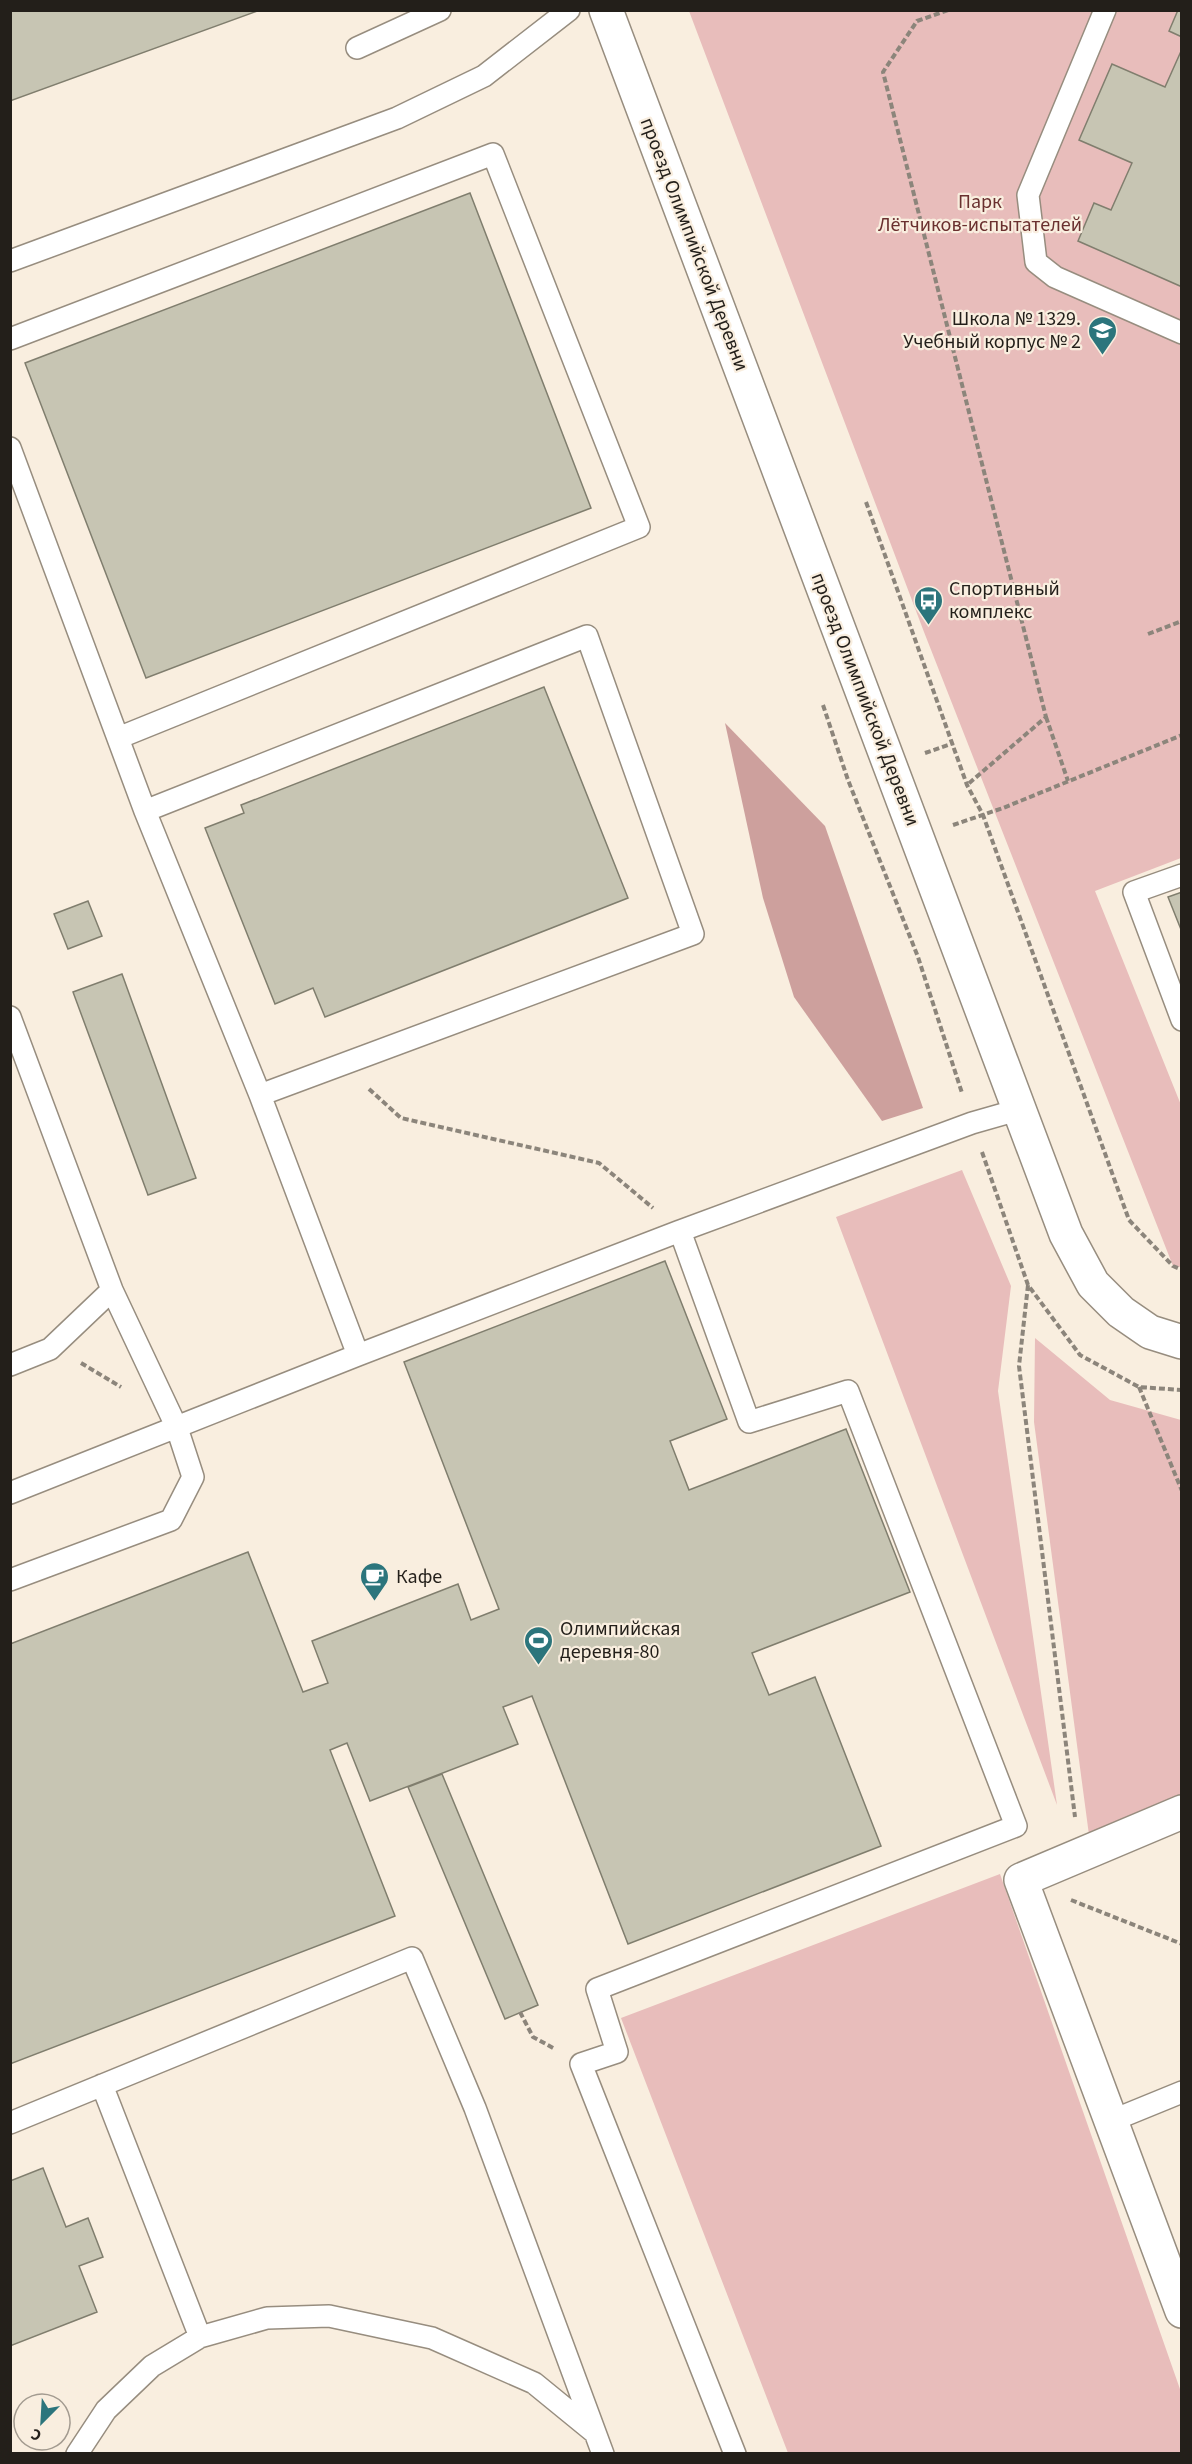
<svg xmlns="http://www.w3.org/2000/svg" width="1192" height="2464" font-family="'Source Sans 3',sans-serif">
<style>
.green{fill:#e8bdbb}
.forest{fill:#cda09d}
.building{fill:#c7c5b3;stroke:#807e6e;stroke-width:1.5}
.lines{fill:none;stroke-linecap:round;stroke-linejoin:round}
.service-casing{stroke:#978d7f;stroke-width:24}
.minor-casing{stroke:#978d7f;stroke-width:36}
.tertiary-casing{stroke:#978d7f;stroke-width:36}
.path{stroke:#8c857b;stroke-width:4;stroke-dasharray:6 3;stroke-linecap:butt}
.service{stroke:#fff;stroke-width:21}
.minor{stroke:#fff;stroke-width:33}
.tertiary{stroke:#fff;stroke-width:33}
.labels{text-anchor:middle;stroke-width:4.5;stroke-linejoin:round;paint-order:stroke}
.park-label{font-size:20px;fill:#6a302f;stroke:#f9eedf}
.street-label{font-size:20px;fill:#231f1a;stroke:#f9eedf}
.poi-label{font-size:20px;fill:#231f1a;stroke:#f9eedf;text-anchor:start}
</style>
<rect width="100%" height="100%" fill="#f9eedf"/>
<path class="green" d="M689,11H1181V858L1095,891L1181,1105V1267L1173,1266L924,632Z
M962,1170L1011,1286L998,1391L1057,1805L836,1217Z
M1035,1338L1110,1400L1181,1420V1796L1089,1835L1034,1422Z
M1000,1874L1181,2392V2453H788L621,2018Z"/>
<path class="forest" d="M725,723L825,826L923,1108L882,1121L794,997L763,898Z"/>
<path class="building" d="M10,10H260L10,101Z
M1178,10H1182V37L1169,31Z
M1182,49V284L1180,286L1078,241L1094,203L1111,210L1132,163L1079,140L1112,64L1165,87Z
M470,193L591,508L146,678L25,363Z
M544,687L628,898L325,1017L313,988L275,1004L205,828L244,813L241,805Z
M1182,892V932L1168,897Z
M88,901L102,936L68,949L54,914Z
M122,974L196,1178L148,1195L73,992Z
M665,1261L727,1419L670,1441L689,1490L846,1429L910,1592L752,1653L769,1695L815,1677L881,1846L628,1944L532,1696L503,1707L518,1744L370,1801L347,1743L330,1750L395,1916L10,2064V1644L248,1552L303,1692L328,1683L312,1641L458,1584L471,1620L499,1609L404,1362Z
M442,1774L538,2005L505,2019L408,1787Z
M43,2168L66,2227L88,2218L103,2257L79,2266L97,2312L10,2346V2181Z"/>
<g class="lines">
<defs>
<path id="service" d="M1105,10L1028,195L1036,262L1055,277L1182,333
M357,48L440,10
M10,261L397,118L484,76L569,10
M10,339L493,154L639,527L118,738
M10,448L145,811L260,1095L358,1355
M145,811L587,636L693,934L260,1095
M1182,875L1134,892L1182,1020
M10,1017L112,1290L177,1428L193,1477L171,1520L10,1580
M10,1365L50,1349L112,1290
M10,1493L358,1355L680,1231
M1111,2121L1182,2092
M10,2123L412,1958L475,2108L603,2454
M200,2337L267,2318L329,2316L432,2338L534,2383L594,2432
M77,2454L106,2410L152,2366L200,2337L102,2085
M735,2454L581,2064L617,2052L597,1989L1016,1826L848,1391L749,1422L680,1231L972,1123L1021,1109"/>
<path id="minor" d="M1182,1812L1021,1880L1182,2311"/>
<path id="tertiary" d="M606,10L1066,1234L1093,1284L1121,1312L1150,1332L1182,1342"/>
</defs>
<use href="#service" class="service-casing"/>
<use href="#minor" class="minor-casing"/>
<use href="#tertiary" class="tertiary-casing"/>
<path class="path" d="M948,10L917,21L883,72L1046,717L967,785
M866,502L967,785L983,815L1129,1220L1173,1266L1182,1270
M1148,634L1182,621
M823,705L848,780L918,957L962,1093
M1046,717L1068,781
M925,753L954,743
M953,825L1003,808L1182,735
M369,1089L401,1118L599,1163L653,1208
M982,1152L1028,1285L1080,1355L1139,1387L1182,1390
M1028,1285L1019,1366L1075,1817
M81,1363L121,1387
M1139,1387L1182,1491
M1071,1900L1182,1944
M520,2012L533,2037L555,2049"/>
<use href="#service" class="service"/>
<use href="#minor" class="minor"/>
<use href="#tertiary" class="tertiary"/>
</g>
<defs>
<symbol id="school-pin" viewBox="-11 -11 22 30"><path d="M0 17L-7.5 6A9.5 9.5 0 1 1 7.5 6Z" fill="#2c757c" stroke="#f9eedf"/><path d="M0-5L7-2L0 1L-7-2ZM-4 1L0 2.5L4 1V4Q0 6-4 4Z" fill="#fff"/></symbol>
<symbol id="bus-pin" viewBox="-11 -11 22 30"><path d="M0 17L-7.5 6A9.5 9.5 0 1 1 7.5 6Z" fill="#2c757c" stroke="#f9eedf"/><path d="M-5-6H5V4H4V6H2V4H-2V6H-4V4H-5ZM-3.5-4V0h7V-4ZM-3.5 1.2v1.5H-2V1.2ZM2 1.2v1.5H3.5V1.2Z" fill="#fff"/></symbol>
<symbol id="cafe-pin" viewBox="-11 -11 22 30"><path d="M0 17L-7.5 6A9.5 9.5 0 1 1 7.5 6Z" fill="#2c757c" stroke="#f9eedf"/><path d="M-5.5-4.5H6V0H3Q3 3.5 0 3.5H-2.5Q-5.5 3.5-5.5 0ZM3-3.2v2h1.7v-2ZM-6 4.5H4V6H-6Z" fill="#fff"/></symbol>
<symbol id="stadium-pin" viewBox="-11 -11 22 30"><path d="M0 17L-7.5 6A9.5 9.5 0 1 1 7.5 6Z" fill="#2c757c" stroke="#f9eedf"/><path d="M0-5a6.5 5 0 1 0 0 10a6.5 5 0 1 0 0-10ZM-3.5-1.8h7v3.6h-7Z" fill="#fff"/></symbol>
</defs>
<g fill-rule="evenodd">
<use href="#school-pin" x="1086" y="314" width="33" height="45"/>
<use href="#bus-pin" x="912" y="584" width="33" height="45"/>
<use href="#cafe-pin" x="358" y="1560" width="33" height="45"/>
<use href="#stadium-pin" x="522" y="1624" width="33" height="45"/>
</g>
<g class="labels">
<g class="park-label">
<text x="980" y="208">Парк<tspan x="980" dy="23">Лётчиков-испытателей</tspan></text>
</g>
<g class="street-label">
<text transform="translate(695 244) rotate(69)" y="7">проезд Олимпийской Деревни</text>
<text transform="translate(866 699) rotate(69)" y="7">проезд Олимпийской Деревни</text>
</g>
<g class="poi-label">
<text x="1081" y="325" text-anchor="end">Школа № 1329.<tspan x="1081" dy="23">Учебный корпус № 2</tspan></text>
<text x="949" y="595">Спортивный<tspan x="949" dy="23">комплекс</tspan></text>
<text x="396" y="1583">Кафе</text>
<text x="560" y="1635">Олимпийская<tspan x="560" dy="23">деревня-80</tspan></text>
</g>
</g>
<rect width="1192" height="2464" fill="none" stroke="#231f1a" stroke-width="24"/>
<g transform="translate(42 2422) rotate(204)"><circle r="28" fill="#f9eedf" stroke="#a39b90" stroke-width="1.5"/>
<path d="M0-4.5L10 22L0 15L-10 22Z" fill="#2c757c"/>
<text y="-9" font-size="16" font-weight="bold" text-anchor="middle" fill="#231f1a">С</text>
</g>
</svg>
